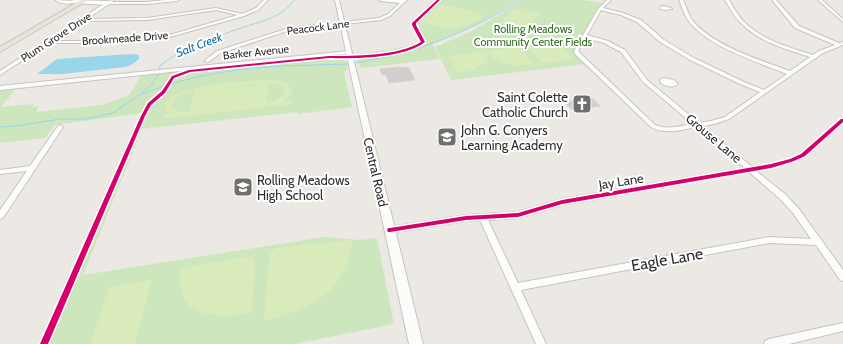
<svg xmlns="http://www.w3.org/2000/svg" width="843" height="344" font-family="Cabin,sans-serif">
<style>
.green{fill:#cee6be}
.pitch{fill:#d9eabb;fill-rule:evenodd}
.water{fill:#99d6ec}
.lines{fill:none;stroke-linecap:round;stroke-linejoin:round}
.stream{stroke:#99d6ec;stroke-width:1}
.building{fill:#d1cecb;stroke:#d7d4d0}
.street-casing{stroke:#c5c4c5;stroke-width:2}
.secondary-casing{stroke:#c5c4c5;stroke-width:2}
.primary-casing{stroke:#c6c5c4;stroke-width:2}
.street{fill:#fcfcfb;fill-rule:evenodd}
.secondary{fill:#fcfcfb;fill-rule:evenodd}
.primary{fill:#e8e4d6;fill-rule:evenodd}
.cycleway-casing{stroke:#fff;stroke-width:3}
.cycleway{fill:#d6006c;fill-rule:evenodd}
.labels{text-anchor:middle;stroke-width:4;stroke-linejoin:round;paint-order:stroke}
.far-street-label{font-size:11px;fill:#2e2e2e;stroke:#fff}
.far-park-label{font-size:11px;fill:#2c6e1b;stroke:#fff}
.far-water-label{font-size:12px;font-style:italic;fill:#0d6fa3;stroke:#fff}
.poi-label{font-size:13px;fill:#2e2e2e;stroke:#fff;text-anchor:start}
.street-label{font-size:13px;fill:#2e2e2e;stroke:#fff}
.near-street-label{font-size:16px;fill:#2e2e2e;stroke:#fff}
</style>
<rect width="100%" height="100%" fill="#ece8e4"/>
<path class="green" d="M434,0H519L474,26L432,44L440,59L362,68L358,64L356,54C377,51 399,50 419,42L411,22Z
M523,0H583L603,3L578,45L575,54L585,64L451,80L435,47L474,30Z
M341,55L346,60L348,68L344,73L352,107L298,114L297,112L142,129L83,275L324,237L360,240L377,238L394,324L294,344H43L143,113L55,125L45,138L0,143V91L15,90L1,107L34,104L32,107L39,106L36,112L102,105L129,95L141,76Z"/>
<path class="pitch" d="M441,5L457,7L485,16C460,34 447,30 419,22L426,14Z
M514,9L540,14L526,30L498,25Z
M551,36L575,60L542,63L520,39Z
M516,48H521L534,64C516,66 499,67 487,51Z
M486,51L488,61L474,70L458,73L448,56Z
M266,80C275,80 292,80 292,93L283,101L294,100V104L162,119L163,115L171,114L165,109C163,83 247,82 266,80ZM268,83C275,83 283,84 285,91C282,99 275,101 267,103L268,84L195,91L189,112L177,111L172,106L173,102L178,97L192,91Z
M352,240C346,292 312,310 264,320L270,253L276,248Z
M250,256L255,259L252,313C217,320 170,317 182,268Z
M152,280L135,344H90L109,287Z"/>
<path class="water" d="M131,54L139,55V59L131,65L125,67L62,74H37L57,59Z"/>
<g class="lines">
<path class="stream" d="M354,63C415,54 469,32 521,0
M142,93L153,83L161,70L159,67C178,49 216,37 241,28C261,21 281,19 294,0
M140,95C186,76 233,69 283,66C305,65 328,65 350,64
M0,127L17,126L60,119H85L113,113L139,95"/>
</g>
<path class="building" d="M399,67L409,68L415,80L389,83L386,75H382L380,69Z
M592,98L600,106L574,110L571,109L564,102Z"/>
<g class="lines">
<defs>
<path id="street" d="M55,0L73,1L75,2C69,5 60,4 55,0Z
M165,0H179L177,1L147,4H109L87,19L147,18L216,8L242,14L256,8L264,0H268L258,10L244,16L166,38L92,43H49L0,75V71L107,2H147ZM216,10L238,15L166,36L92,41H53L83,21L147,20Z
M379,0H407L390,16L381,20L290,30L221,53L208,62L204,61L217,51L289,28L379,18L388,14L400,3L381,1Z
M607,0H611L603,8L623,13L641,20L664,40L694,58L744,82L764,90L787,74C757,62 706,46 688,20C684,14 682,7 679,0H683C686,6 688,14 692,20C713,46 760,60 790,71L810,57C786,49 759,42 741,23C734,17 730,8 725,0H729C733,7 738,15 743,21C761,40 789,47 813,55L819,51L835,45L795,28L772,0H776L799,26L839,43L843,42V45L823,53L729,119L714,124L703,126L752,167L771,164L790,159L801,154L841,119L843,118V123L805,156L794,161L771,168L756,171L785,194L799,209L843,270V281L840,280L816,245L769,243L521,290L546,344H536L480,220L466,221L390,233L387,232L386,230L387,228L390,227L466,215L518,212L562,199L745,168L696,127C681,130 665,135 651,127L575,54L574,51L598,9ZM601,10L621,15L637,22L660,42L690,60L740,84L760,92L725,117L711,121L699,123L647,80L625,50L608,41L587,35ZM586,38L604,43L621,52L643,82L693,124C680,126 667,130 655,125L579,52L578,51ZM749,172L779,198L793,213L811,239L769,237L518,283L488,220L518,218L562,205Z
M818,0H822L843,19V22Z
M663,6L671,8L672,9L665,10L660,9V7Z
M349,51H351V53L0,90V86Z
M663,78L674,80L678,84C673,88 666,87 661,83L660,80Z
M60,125L63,127L3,218L0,219V210L27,171L0,174V170L30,166L58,126Z
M843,323V331L789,344H764L765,341L769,339Z"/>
<path id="secondary" d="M73,0L107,1L114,0L108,5L71,3L70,2Z
M335,0H339L423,344H409Z"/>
<path id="primary" d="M81,0H88L0,52V47Z"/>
</defs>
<use href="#street" class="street-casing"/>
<use href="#secondary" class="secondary-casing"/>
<use href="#primary" class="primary-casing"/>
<use href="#street" class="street"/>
<use href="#secondary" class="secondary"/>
<use href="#primary" class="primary"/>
<defs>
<path id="cycleway" d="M437,0H440L416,23V25L425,42C405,58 354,59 329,58L190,72L174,78L165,93L151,105L145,116L48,344H40L141,116L148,103L162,91L172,76L189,70L329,56C355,56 399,56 421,42L412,25V23Z
M841,119H843V122L805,156L794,161L771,168L562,204L518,217L466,220L390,232H388L387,230L388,228H390L466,216L518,213L562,200L771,164L790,159L801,154Z"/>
</defs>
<use href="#cycleway" class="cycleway-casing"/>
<use href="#cycleway" class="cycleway"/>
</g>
<defs>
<symbol id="church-square" viewBox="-11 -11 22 22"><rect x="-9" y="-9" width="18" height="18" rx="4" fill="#706f6e" stroke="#fff"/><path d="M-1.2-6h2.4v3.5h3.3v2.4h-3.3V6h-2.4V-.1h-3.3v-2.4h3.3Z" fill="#fff"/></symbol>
<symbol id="school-square" viewBox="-11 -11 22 22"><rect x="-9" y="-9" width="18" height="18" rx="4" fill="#706f6e" stroke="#fff"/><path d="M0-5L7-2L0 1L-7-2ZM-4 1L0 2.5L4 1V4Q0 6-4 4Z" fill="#fff"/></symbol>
</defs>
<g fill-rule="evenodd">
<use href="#church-square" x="571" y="93" width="22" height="22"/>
<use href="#school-square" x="436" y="126" width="22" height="22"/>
<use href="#school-square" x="232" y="176" width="22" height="22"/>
</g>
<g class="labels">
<g class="far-street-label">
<text transform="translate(318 27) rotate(-7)" y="4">Peacock Lane</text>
<text transform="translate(56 37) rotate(-33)" y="4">Plum Grove Drive</text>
<text transform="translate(125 38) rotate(-4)" y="4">Brookmeade Drive</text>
<text transform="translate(256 52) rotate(-6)" y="4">Barker Avenue</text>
</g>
<g class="far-park-label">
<text x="533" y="33">Rolling Meadows<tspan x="533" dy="13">Community Center Fields</tspan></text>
</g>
<g class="far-water-label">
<text transform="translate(199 45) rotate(-21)" y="4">Salt Creek</text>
</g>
<g class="poi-label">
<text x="568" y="102" text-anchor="end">Saint Colette<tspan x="568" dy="15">Catholic Church</tspan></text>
<text x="461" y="135">John G. Conyers<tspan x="461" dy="15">Learning Academy</tspan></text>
<text x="257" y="185">Rolling Meadows<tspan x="257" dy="15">High School</tspan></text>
</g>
<g class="street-label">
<text transform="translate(714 138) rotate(40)" y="5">Grouse Lane</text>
<text transform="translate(376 172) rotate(77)" y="5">Central Road</text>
<text transform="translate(621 181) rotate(-9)" y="5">Jay Lane</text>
</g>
<g class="near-street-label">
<text transform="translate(667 259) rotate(-10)" y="6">Eagle Lane</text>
</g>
</g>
</svg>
